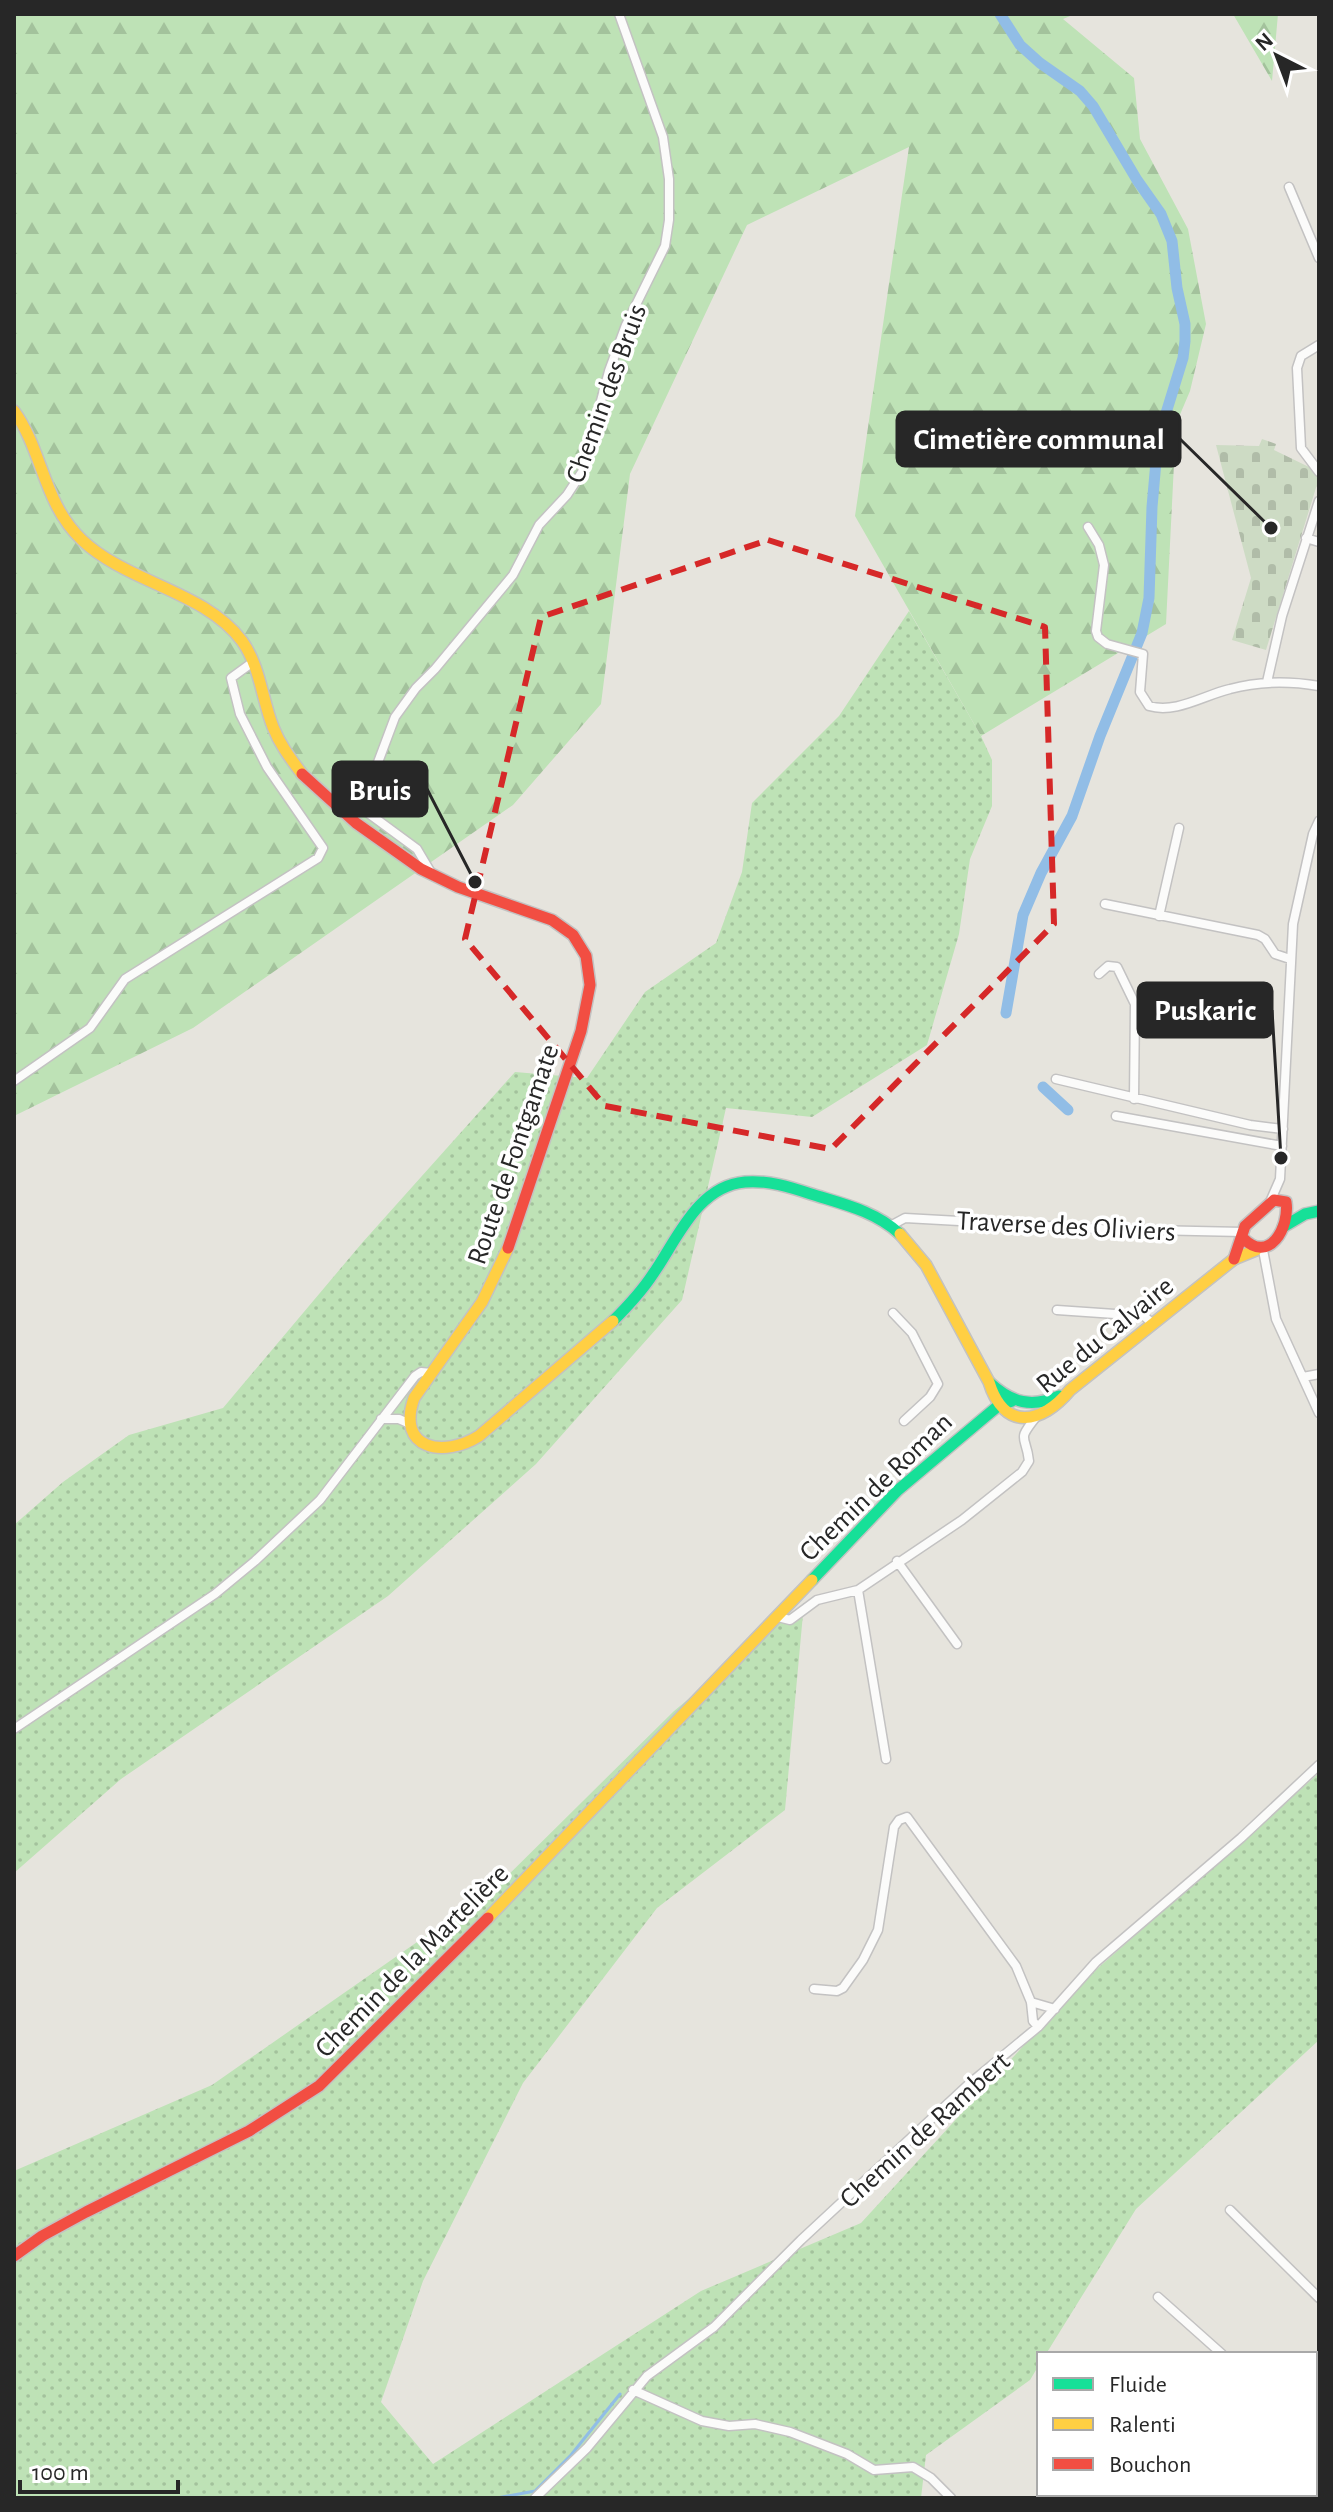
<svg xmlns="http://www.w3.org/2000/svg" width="1333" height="2512" font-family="'Alegreya Sans',sans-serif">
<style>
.grass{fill:url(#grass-dots)}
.forest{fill:url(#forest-firs)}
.cemetery{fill:url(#cemetery-stones)}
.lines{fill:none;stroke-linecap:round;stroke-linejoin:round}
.stream{stroke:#91bde6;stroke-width:3}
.canal{stroke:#91bde6;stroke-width:11}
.street-casing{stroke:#c3c2c2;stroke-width:11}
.fast-casing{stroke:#c3c2c2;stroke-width:14}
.slow-casing{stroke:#c3c2c2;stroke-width:14}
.jam-casing{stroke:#c3c2c2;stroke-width:14}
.street{stroke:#fbfbfa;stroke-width:8}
.fast{stroke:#16e098;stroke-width:11}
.slow{stroke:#ffcf43;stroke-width:11}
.jam{stroke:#f24e42;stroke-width:11}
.marked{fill:none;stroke:#d62828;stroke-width:6;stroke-dasharray:16 10;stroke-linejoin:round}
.labels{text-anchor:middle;stroke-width:7;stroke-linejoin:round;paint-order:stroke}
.street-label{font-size:28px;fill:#272727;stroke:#fff}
.leader{fill:none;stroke:#272727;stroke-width:3}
.callout-dot{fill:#272727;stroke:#fff;stroke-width:3}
.callout{fill:#272727;stroke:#272727;stroke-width:3}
.callout-label{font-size:30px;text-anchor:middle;font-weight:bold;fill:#fff}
</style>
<defs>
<pattern id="grass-dots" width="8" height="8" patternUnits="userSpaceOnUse" patternTransform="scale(2)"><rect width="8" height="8" fill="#bee2b6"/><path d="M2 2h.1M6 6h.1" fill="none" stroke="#a3c29c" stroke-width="1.8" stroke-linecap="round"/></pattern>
<pattern id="forest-firs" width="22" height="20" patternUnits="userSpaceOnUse" patternTransform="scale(2)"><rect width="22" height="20" fill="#bee2b6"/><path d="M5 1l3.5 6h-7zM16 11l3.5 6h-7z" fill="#a3c29c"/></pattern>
<pattern id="cemetery-stones" width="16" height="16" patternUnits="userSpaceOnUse" patternTransform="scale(2)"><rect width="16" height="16" fill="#cddbc4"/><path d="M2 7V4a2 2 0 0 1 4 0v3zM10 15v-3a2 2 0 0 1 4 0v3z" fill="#b0bca8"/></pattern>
</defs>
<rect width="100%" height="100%" fill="#e6e4dd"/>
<path class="grass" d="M909,611L981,736L992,760V806L970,859L959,934L927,1045L812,1117L726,1108L682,1300L536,1464L388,1596L121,1779L14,1873V1525L63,1482L129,1435L223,1408L362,1243L515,1072L587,1078L645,992L716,943L742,872L752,803L839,716Z
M804,1603L785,1810L657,1908L523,2083L423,2281L381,2402L433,2464L701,2291L861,2223L1081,1983L1319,1773V2040L1136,2209L1046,2354H1039V2365L1030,2380L926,2455L921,2498H14V2171L212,2085L496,1887L674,1711Z"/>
<path class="forest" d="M14,14H1075L1063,19L1134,78L1140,139L1188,229L1206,324L1190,391L1176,424L1166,624L981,736L855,516L909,147L747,225L630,474L601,704L513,805L193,1028L14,1116Z
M1233,14H1278L1272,81Z"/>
<path class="cemetery" d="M1262,439L1276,444L1274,450L1309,467L1319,478L1266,650L1232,640L1251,578L1216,445L1259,446Z"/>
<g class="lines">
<path class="stream" d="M497,2498L535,2491L571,2455L620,2394"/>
<path class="canal" d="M1000,14L1020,45L1040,63L1080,91L1093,106L1137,180L1161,214L1172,241L1177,288L1185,324V341L1183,358L1158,439L1152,507L1149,598L1142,633L1100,736L1072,816L1041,873L1023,915L1006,1013
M1043,1087L1068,1110"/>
<defs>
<path id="street" d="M1289,187L1319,258
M1319,345L1301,356L1297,368L1301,448L1319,472
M1088,527L1099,545L1104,565L1096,631L1098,637L1107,644L1143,654L1140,692L1149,706C1176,714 1204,695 1230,689C1259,681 1289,681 1319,686
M1306,538L1319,542
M1267,682L1282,616L1319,501
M433,876L417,849L364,810L359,799L363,787L377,765L395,717L416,688L435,669L513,575L539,525L567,495L582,472L609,371L626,325L665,246L669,220V179L663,137L619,14
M1105,904L1258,935L1265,939L1275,954L1290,959
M1159,916L1179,828
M1099,974L1108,966L1117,967L1135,1004L1134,1099
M1056,1079L1250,1125L1283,1129
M14,1081L90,1028L125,979L318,858L323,848L267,767L240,714L231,678L253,662
M1116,1116L1282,1146
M1270,1202L1280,1179L1293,924L1313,834L1319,821
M892,1225L905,1218L1102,1229L1243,1232
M1263,1250L1276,1319L1319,1413
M1057,1310L1144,1316L1153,1324
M893,1313L912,1333L938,1384L930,1397L904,1421
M1303,1377L1319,1374
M381,1419H399L410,1424
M897,1561L957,1644
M858,1590L886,1759
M782,1618L790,1620L817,1600L858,1590L962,1520L1022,1472L1029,1461C1026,1434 1016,1442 1036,1417
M14,1729L215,1594L255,1561L320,1500L415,1376L421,1372L431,1373
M814,1989L837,1991L843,1988L863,1960L878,1930L894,1827L899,1820L907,1817L1016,1966L1031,2002L1033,2021L1038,2027
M1031,2002L1055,2009
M1230,2210L1319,2298
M1158,2297L1222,2354
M633,2390L702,2421L729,2426L755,2424L790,2432L847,2454L874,2470L913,2467L931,2478L951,2498
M1315,2445L1319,2449
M1297,2494L1301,2498
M535,2498L587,2448L647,2376L714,2327L801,2240L969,2084L1038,2027L1096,1962L1241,1838L1319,1765"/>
<path id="fast" d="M1283,1227L1305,1214L1319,1211
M613,1321C628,1306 642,1291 653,1274C677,1240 697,1186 745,1182C768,1180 790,1187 811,1194C843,1204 875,1211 900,1234
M990,1383C1012,1403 1032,1408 1059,1396
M812,1580L898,1490L998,1406L1012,1401"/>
<path id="slow" d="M14,411C43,451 43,503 82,540C127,583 205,591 242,641C260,666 262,699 273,727C280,745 291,759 302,774
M900,1234L926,1265L989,1382C1004,1431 1041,1425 1070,1390L1234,1259L1256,1250
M508,1248L482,1302L414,1398C396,1450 444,1458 479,1436L613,1321
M488,1918L812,1580"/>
<path id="jam" d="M302,774L356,823L421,869L458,887L552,920L573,935L586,956L590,985L581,1031L508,1248
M1234,1259L1245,1226L1274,1200L1286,1202C1290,1227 1269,1265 1243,1238
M14,2256L42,2236L86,2212L249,2131L319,2086L488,1918"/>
</defs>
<use href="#street" class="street-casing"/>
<use href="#fast" class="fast-casing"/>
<use href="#slow" class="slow-casing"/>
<use href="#jam" class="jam-casing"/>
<use href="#street" class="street"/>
<use href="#fast" class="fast"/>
<use href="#slow" class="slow"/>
<use href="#jam" class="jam"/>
</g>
<path class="marked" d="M768,540L1045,627L1054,924L831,1149L605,1106L465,939L541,617Z"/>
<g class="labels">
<g class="street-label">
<text transform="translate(605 393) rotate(-70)" y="10">Chemin des Bruis</text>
<text transform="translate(512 1154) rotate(-71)" y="10">Route de Fontgamate</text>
<text transform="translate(1066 1225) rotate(3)" y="10">Traverse des Oliviers</text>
<text transform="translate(1104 1334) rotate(-39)" y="10">Rue du Calvaire</text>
<text transform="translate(875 1486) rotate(-44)" y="10">Chemin de Roman</text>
<text transform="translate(411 1960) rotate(-45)" y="10">Chemin de la Martelière</text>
<text transform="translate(924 2129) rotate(-42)" y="10">Chemin de Rambert</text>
</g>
</g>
<path class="leader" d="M1271 528L1180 439M475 882L427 789M1281 1158L1272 1010"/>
<g class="callout-dot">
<circle cx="1271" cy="528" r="8"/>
<circle cx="475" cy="882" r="8"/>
<circle cx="1281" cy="1158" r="8"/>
</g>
<g class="callout">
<rect x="897" y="412" width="283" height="54" rx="8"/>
<rect x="333" y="762" width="94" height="54" rx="8"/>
<rect x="1138" y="983" width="134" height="54" rx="8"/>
</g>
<g class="callout-label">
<text x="1039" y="449">Cimetière communal</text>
<text x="380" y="800">Bruis</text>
<text x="1205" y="1020">Puskaric</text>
</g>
<rect width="1333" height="2512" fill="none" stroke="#272727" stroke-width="32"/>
<rect x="1037" y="2352" width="280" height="144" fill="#ffffff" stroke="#a9a9a9" stroke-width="2"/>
<rect x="1053" y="2378" width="40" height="12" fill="#16e098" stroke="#a9a9a9" stroke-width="2"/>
<text x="1109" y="2392" font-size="24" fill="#272727">Fluide</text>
<rect x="1053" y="2418" width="40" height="12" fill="#ffcf43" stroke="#a9a9a9" stroke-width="2"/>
<text x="1109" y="2432" font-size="24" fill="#272727">Ralenti</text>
<rect x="1053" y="2458" width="40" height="12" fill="#f24e42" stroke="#a9a9a9" stroke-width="2"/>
<text x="1109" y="2472" font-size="24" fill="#272727">Bouchon</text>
<g transform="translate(1277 56) rotate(318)" stroke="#ffffff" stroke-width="6" paint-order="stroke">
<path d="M0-6L14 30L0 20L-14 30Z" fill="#272727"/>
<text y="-12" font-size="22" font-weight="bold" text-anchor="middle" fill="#272727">N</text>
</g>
<path d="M20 2480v12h158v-12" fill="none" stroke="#272727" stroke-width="4"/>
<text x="32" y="2480" font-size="24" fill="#272727" stroke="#ffffff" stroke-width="6" paint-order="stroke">100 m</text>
</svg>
